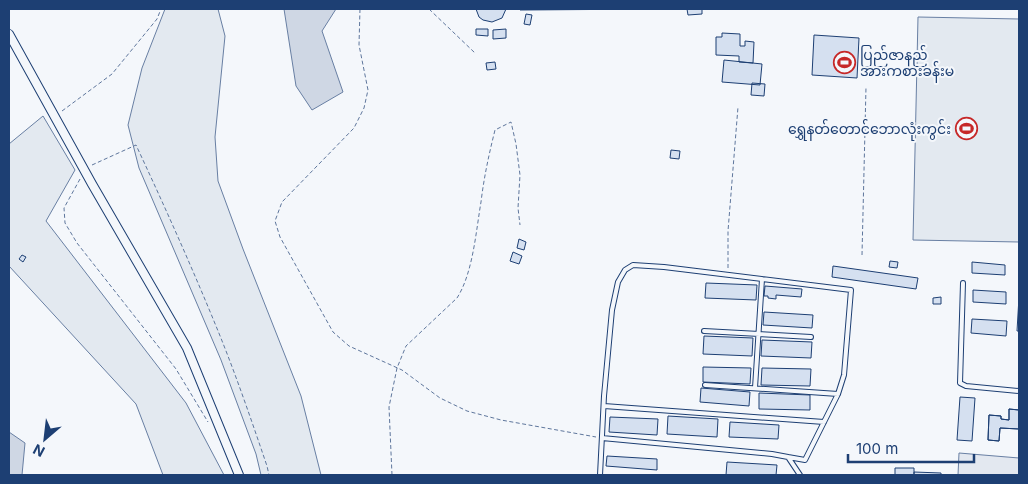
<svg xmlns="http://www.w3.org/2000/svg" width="1028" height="484" font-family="Inter,'Noto Sans Myanmar',sans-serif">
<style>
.green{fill:#e3e9f0;stroke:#687fa3}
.parking{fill:#e3e8f0;stroke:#687fa3}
.water{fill:#cfd7e4;stroke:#687fa3}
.building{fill:#d5e0f0;stroke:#1d3f73}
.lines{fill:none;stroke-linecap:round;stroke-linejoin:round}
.lane-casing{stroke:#1d3f73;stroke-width:6}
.street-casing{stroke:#1d3f73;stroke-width:10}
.path{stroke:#5e769c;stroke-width:1;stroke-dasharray:4 2.5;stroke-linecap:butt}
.lane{stroke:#f4f7fb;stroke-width:4}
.street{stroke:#f4f7fb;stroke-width:8}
.labels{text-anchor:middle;stroke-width:4;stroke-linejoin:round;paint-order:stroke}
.poi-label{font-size:14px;fill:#1d3f73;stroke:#f4f7fb;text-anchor:start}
</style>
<rect width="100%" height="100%" fill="#f4f7fb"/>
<path class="green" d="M165,9H218L225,36L215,137L218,181L243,249L301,396L321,475H261L256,454L221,360L139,168L128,125L142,68Z
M918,17L1019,19V242L913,240Z
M43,116L75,170L46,221L186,403L224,475H163L136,404L9,266V144Z"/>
<path class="parking" d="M959,453L1019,458V475H958Z"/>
<path class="water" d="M284,9H336L322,31L343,92L312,110L296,86Z
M9,432L25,443L22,475H9Z"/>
<path class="building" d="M476,9H506L502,18L492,22L483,20L479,17Z
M520,9H660L520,10Z
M687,9H702V14L688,15Z
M526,14L532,15L530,25L524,24Z
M476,29H488V36L476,35Z
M506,29V38L493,39V30Z
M722,33L740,34V46H745V41L754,42L753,63L739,62V56L716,55V37H722Z
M814,35L859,38L857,78L812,75Z
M724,60L762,64L760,85L722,82Z
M495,62L496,69L487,70L486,63Z
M752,83L765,84L764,96L751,95Z
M671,150L680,151L679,159L670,158Z
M519,239L526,242L524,250L517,248Z
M513,252L522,256L519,264L510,261Z
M22,255L26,257L23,262L19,259Z
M890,261L898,262L897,268L889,267Z
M972,262L1005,265V275L972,273Z
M833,266L918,278L916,289L832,277Z
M706,283L757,285L756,300L705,298Z
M765,286L802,289L801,297L776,295V299L768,298V296H764Z
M973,290L1006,292V304L973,302Z
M941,297V304H933V298Z
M1019,297V331H1017Z
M764,312L813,315L812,328L763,325Z
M972,319L1007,321L1006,336L971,333Z
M704,336L753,338L752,356L703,354Z
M762,340L812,342L811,358L761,356Z
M703,367L751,368L750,384L703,382Z
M762,368L811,369L810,386L761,385Z
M701,388L750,392L749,406L700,402Z
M759,393L810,395V410L759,409Z
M960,397L975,398L972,441L957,440Z
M1009,409L1019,410V429L1000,428L999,441L988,440L989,415L1001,416V419L1009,420Z
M1009,409L1019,410V429L1000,428L999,441L988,440L989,415L1001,416V419L1009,420Z
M668,416L718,419L717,437L667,434Z
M610,417L658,419L657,435L609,432Z
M730,422L779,425L778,439L729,437Z
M607,456L657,459V470L606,466Z
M727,462L777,465L776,475H726Z
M895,468H914V475H895Z
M914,472L941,473V475H914Z"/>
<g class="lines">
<defs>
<path id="lane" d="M963,283L960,383L966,386L1019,391
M704,331L811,337
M705,385L838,394
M755,388L762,279
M604,406L824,422
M602,438L772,454L788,457L800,475
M600,475L604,396L612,310L618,282L625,270L633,265L664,267L851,290L844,375L838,394L805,460L788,457"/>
<path id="street" d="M9,34L92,184L187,348L239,475"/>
</defs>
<use href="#lane" class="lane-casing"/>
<use href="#street" class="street-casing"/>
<path class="path" d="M360,9L359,45L368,90L364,108L354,128L282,202L275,221L280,237L333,332L349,346L402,370L440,398L467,411L501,420L596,437
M429,9L475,53
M62,111L112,74L157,19L161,9
M92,165L136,145C164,205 191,265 216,326C235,372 251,419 267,466L269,475
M80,179L64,208L65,223L77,243L176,369L208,422
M862,255L866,87
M728,268V231L738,107
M392,475L389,407L397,368L406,346L457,298C473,273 476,231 481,202C484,177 489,154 495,130L511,122L516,144L520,175L518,208L520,225"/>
<use href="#lane" class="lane"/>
<use href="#street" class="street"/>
</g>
<defs>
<symbol id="stadium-ring" viewBox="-11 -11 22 22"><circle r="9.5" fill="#f4f7fb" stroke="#c62828" stroke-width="1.5"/><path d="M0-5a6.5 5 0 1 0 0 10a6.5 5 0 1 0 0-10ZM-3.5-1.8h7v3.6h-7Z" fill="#c62828"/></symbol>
</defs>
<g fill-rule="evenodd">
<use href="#stadium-ring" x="832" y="50" width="25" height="25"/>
<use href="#stadium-ring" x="954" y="116" width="25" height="25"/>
</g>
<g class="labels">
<g class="poi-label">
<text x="860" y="60">ပြည်ဇာနည်<tspan x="860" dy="16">အားကစားခန်းမ</tspan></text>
<text x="951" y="134" text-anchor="end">ရွှေနတ်တောင်ဘောလုံးကွင်း</text>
</g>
</g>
<rect width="1028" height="484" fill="none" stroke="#1d3f73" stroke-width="20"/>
<g transform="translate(45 439) rotate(208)" stroke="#f4f7fb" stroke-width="4" paint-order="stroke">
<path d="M0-4L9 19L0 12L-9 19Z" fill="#1d3f73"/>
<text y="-8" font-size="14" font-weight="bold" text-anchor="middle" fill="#1d3f73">N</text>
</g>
<path d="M848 454v8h126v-8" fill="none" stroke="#1d3f73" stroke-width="2.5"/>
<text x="856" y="454" font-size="15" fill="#1d3f73" stroke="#f4f7fb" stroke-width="4" paint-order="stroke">100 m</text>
</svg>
